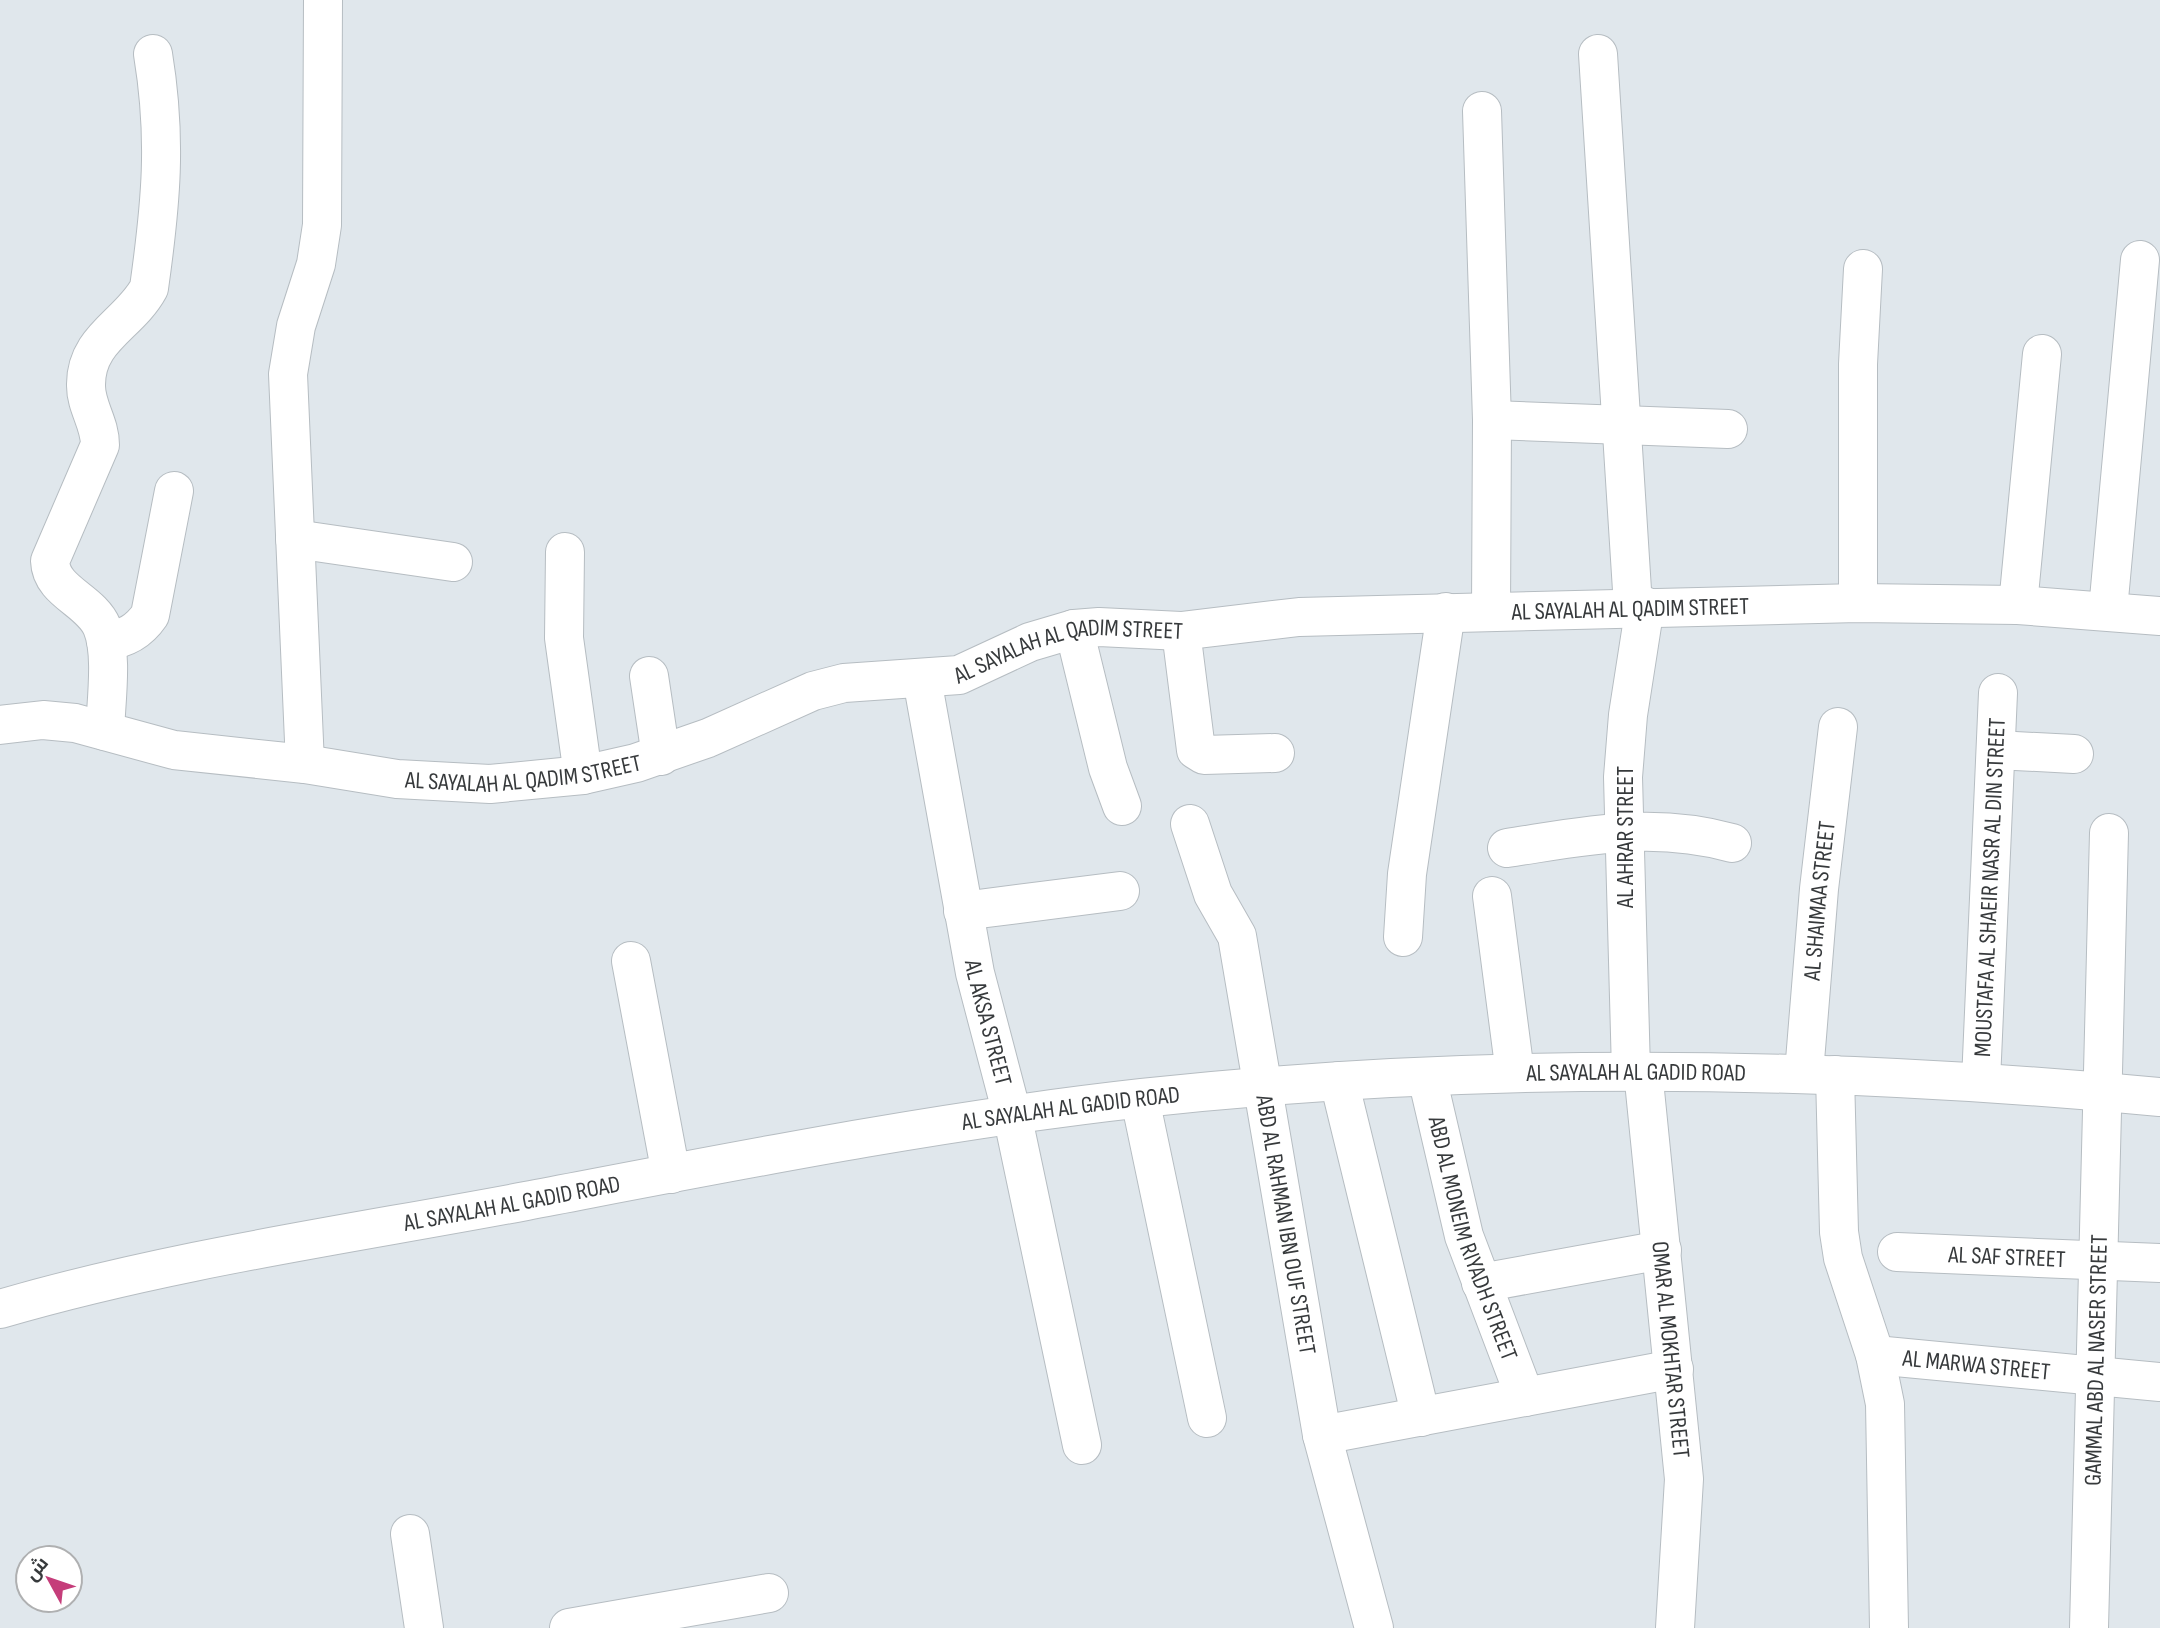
<svg xmlns="http://www.w3.org/2000/svg" width="2160" height="1628" font-family="'Sofia Sans Condensed',Cairo,sans-serif">
<style>
.lines{fill:none;stroke-linecap:round;stroke-linejoin:round}
.minor-casing{stroke:#b6bdc2;stroke-width:40}
.minor{stroke:#fff;stroke-width:38}
.labels{text-anchor:middle;stroke-width:5;stroke-linejoin:round;paint-order:stroke}
.street-label{font-size:24px;fill:#373a3c;stroke:#fff}
</style>
<rect width="100%" height="100%" fill="#e0e7ec"/>
<g class="lines">
<defs>
<g id="minor">
<path d="M1598,54L1633,606"/>
<path d="M1482,111L1492,420L1491,611"/>
<path d="M1492,420L1728,429"/>
<path d="M295,539L453,562"/>
<path d="M565,552L564,638L583,775"/>
<path d="M1858,603V364L1863,269"/>
<path d="M2018,605L2042,354"/>
<path d="M2108,610L2140,260"/>
<path d="M1074,629L1108,768L1122,806"/>
<path d="M1181,631L1196,750L1204,755L1275,753"/>
<path d="M106,641C126,639 139,631 150,615L174,491"/>
<path d="M649,676L661,756"/>
<path id="s1" d="M922,679L975,973L1012,1114L1082,1445"/>
<path id="s2" d="M0,725L43,720L75,723L174,750L305,764L397,779L490,784L583,775L636,763L708,738L813,691L844,683L959,675L1030,642L1074,629L1099,627L1181,631L1299,617L1858,603L2018,605L2160,616"/>
<path d="M105,731C106,702 113,653 102,627C91,600 51,592 50,561L100,445C100,423 86,407 86,386C85,338 129,325 149,288C161,203 167,139 153,54"/>
<path d="M1996,750L2074,754"/>
<path d="M305,764L288,374L296,326L316,264L322,225L323,0"/>
<path id="s3" d="M1190,824L1213,894L1237,936L1322,1435L1374,1628"/>
<path d="M1507,848C1587,836 1652,821 1732,843"/>
<path d="M1492,896L1515,1073"/>
<path d="M963,911L1120,891"/>
<path d="M1403,937L1407,874L1446,612"/>
<path d="M631,961L671,1174"/>
<path d="M1631,1071L1623,777L1628,715L1645,606"/>
<path id="s4" d="M1643,1071L1684,1479L1675,1628"/>
<path id="s5" d="M1804,1073L1819,889L1838,727"/>
<path d="M1835,1075L1839,1232L1843,1258L1875,1355L1885,1404L1889,1628"/>
<path id="s6" d="M1427,1077L1464,1236L1525,1397"/>
<path d="M1339,1081L1421,1417"/>
<path id="s7" d="M1981,1081L1998,693"/>
<path d="M1140,1099L1207,1418"/>
<path id="s8" d="M1897,1252L2160,1263"/>
<path d="M1481,1283L1662,1250"/>
<path id="s9" d="M0,1309C171,1259 351,1234 526,1201C731,1162 935,1121 1142,1098C1481,1061 1821,1065 2160,1097"/>
<path id="s10" d="M1875,1355L2160,1382"/>
<path d="M1322,1435L1674,1369"/>
<path d="M410,1534L424,1628"/>
<path d="M569,1628L769,1593"/>
<path id="s11" d="M2089,1628L2109,833"/>
</g>
</defs>
<use href="#minor" class="minor-casing"/>
<use href="#minor" class="minor"/>
</g>
<g class="labels">
<g class="street-label">
<text dy="8" stroke="none"><textPath href="#s2" startOffset="1664">AL SAYALAH AL QADIM STREET</textPath></text>
<text dy="8" stroke="none"><textPath href="#s2" startOffset="1097">AL SAYALAH AL QADIM STREET</textPath></text>
<text dy="8" stroke="none"><textPath href="#s2" startOffset="530">AL SAYALAH AL QADIM STREET</textPath></text>
<text transform="translate(1625 837) rotate(-90)" y="8">AL AHRAR STREET</text>
<text dy="8" stroke="none"><textPath href="#s7" startOffset="194">MOUSTAFA AL SHAEIR NASR AL DIN STREET</textPath></text>
<text dy="8" stroke="none"><textPath href="#s5" startOffset="173">AL SHAIMAA STREET</textPath></text>
<text dy="8" stroke="none"><textPath href="#s1" startOffset="350">AL AKSA STREET</textPath></text>
<text dy="8" stroke="none"><textPath href="#s9" startOffset="1657">AL SAYALAH AL GADID ROAD</textPath></text>
<text dy="8" stroke="none"><textPath href="#s9" startOffset="1090">AL SAYALAH AL GADID ROAD</textPath></text>
<text dy="8" stroke="none"><textPath href="#s9" startOffset="523">AL SAYALAH AL GADID ROAD</textPath></text>
<text dy="8" stroke="none"><textPath href="#s3" startOffset="415">ABD AL RAHMAN IBN OUF STREET</textPath></text>
<text dy="8" stroke="none"><textPath href="#s6" startOffset="168">ABD AL MONEIM RIYADH STREET</textPath></text>
<text dy="8" stroke="none"><textPath href="#s8" startOffset="110">AL SAF STREET</textPath></text>
<text dy="8" stroke="none"><textPath href="#s4" startOffset="280">OMAR AL MOKHTAR STREET</textPath></text>
<text dy="8" stroke="none"><textPath href="#s11" startOffset="268">GAMMAL ABD AL NASER STREET</textPath></text>
<text dy="8" stroke="none"><textPath href="#s10" startOffset="102">AL MARWA STREET</textPath></text>
</g>
</g>
<g transform="translate(49 1579) rotate(310)"><circle r="33" fill="#ffffff" stroke="#afb0b1" stroke-width="2"/>
<path d="M0-5L12 26L0 18L-12 26Z" fill="#c53d7a"/>
<text y="-10" font-size="19" font-weight="bold" text-anchor="middle" fill="#373a3c">ش</text>
</g>
</svg>
